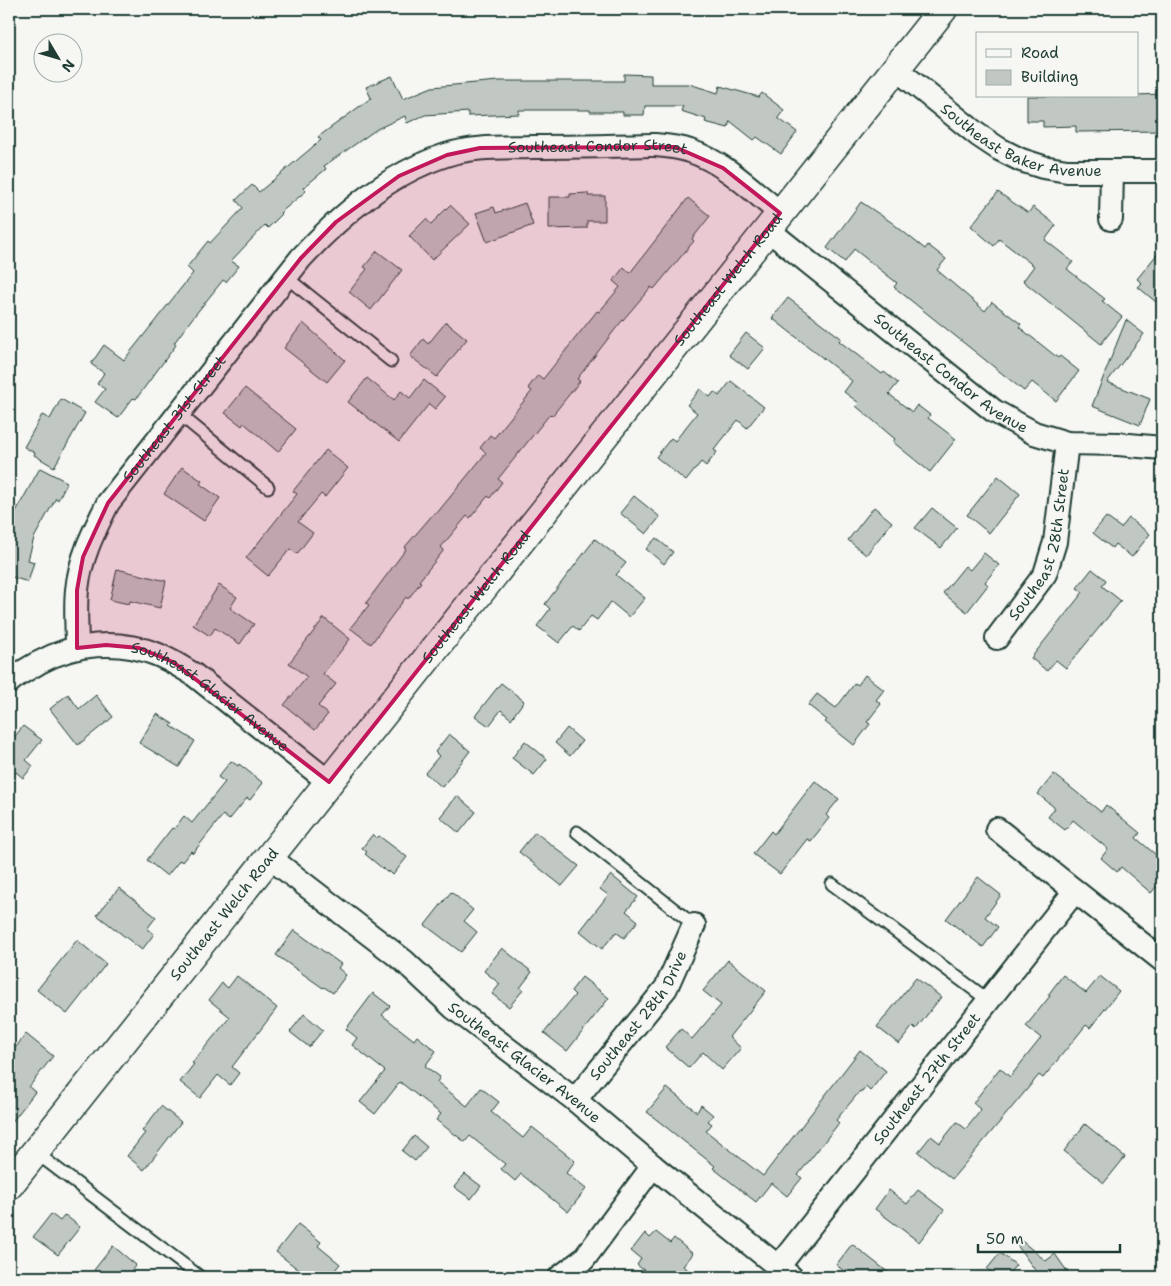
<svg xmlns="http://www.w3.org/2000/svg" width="1171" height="1286" font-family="'Shantell Sans',sans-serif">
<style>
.building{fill:#c1c8c3;stroke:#1f3d34}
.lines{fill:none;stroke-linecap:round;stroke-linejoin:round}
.service-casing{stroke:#1f3d34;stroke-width:15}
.minor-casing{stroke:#1f3d34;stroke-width:26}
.tertiary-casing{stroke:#1f3d34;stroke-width:31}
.service{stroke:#f6f6f2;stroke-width:11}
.minor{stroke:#f6f6f2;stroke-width:22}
.tertiary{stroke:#f6f6f2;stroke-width:28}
.marked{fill:#c2185b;fill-opacity:0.2;stroke:#c2185b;stroke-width:4;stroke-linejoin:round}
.labels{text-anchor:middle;stroke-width:4;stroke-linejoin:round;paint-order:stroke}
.street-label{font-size:15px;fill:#1f3d34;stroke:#f6f6f2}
</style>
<rect width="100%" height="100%" fill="#f6f6f2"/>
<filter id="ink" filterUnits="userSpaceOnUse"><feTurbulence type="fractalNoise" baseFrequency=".02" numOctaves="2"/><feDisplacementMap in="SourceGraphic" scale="10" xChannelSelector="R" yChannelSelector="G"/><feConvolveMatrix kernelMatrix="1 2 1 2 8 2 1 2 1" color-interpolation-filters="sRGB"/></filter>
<g filter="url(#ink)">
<path class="building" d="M624,74L651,75V84H689L718,93L720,86L759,97L762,93L784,110L778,118L797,132L781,154L757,137L754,140L730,121L728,128L705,122L706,119L681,111L683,106H645L644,115H623V112H590V110H519V114L468,116V112L425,115L407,123L405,116L377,129L324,166L326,169L303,188L306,191L280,213L282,214L268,228L265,225L231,261L239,266L226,282L223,280L191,320L174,343L176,345L136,399L133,398L118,418L95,402L105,389L97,384L104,373L91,364L104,345L124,360L193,273L187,267L208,241L210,243L243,208L236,200L252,185L259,192L321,140L318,137L371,98L366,87L392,76L403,99L432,87L498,81H624Z
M1162,94V131L1076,132V126L1043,127V121H1027V96H1137V95Z
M998,192L1028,213L1033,207L1056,225L1045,240L1073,262L1067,269L1105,299L1102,301L1122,317L1101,344L1023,281L1034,266L999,239L994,246L971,226Z
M588,193V196H605V221H587V228L549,229V197H570V194Z
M688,198L710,216L692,239L694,241L654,289L651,287L617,327L577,379L580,381L552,416L550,414L498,479L502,482L490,498L488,496L470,518L467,516L441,547L444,550L419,581L421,582L408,599L406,597L371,644L350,628L369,605L366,603L406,549L404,548L435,512L437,513L486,453L480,448L490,435L494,438L532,391L528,388L538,375L543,379L597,311L599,312L620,287L613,281L624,267L630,273Z
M861,202L891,222L925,249L928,245L946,259L937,270L985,311L992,302L1021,324L1019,327L1058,358L1060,356L1079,371L1056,401L1032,382L1024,391L894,287L897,283L854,249L845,262L827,248Z
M525,203L533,225L487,242L476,213L494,207L496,213Z
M450,205L470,224L432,260L409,236L426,219L431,224Z
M1162,248V307L1138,287L1142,283L1137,279Z
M377,251L402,270L371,310L349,292L367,269L364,267Z
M788,298L841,338L839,341L882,374L884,372L898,383L889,394L912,412L917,405L930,415L928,418L956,439L930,472L893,442L895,439L856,406L859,403L844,392L852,381L772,318Z
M1126,320L1144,334L1107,382L1150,399L1140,425L1092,406Z
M446,322L467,339L437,377L410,356L423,339L428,344Z
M303,323L345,360L327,382L284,348Z
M746,333L765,348L748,369L729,355Z
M367,378L394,400L401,391L410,398L424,380L445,397L435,409L429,404L399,442L348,402Z
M731,381L764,407L747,428L738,420L714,450L717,452L706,466L701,462L686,481L656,457L671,438L675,441L697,413L687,405L700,389L710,397L714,392L719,396Z
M245,388L296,429L278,452L244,423L242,426L225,413Z
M61,399L85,413L54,467L34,455L35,453L24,447L42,415L50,419Z
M326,450L348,468L325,497L321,494L298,522L313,533L297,554L290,549L268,576L246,558L297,494L293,491Z
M182,467L202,481L200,484L220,498L204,521L164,494Z
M40,468L67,482L58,500L56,498L34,538L28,560L34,562L28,582L9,576V524Z
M998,476L1020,494L989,533L967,515Z
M634,496L660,517L646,534L620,513Z
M874,507L892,522L866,555L848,540Z
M932,508L957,528L941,548L915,528Z
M1106,517L1121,528L1129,518L1150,534L1132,557L1115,544L1112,548L1093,533Z
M656,538L673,552L664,564L646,549Z
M595,539L626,563L616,575L645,598L629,617L611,602L597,620L591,616L579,631L573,626L559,643L537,626L550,609L545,604Z
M984,553L999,565L985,582L988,585L967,612L943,593L965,566L970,570Z
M117,569L166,581L160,608L130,601L129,604L110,600Z
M1092,569L1106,580L1102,586L1121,601L1066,668L1056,660L1047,671L1031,658L1083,592L1077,588Z
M219,585L237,597L230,608L254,624L240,644L215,628L210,636L193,625Z
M324,618L350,639L323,674L336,684L318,706L328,714L315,730L284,705L307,677L289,663Z
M865,675L884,690L876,700L881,704L867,722L870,724L854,745L825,722L827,720L808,705L817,694L836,708L855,683L858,685Z
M501,683L524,701L511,719L501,710L489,726L475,716Z
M68,694L79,709L96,695L113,717L78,745L50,709Z
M157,714L173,724L171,726L195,741L179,767L139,743Z
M23,726L42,740L26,760L33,766L23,778L16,772L9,781V744Z
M567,728L582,741L570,756L555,743Z
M449,734L470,751L442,787L425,773L439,756L435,752Z
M525,741L547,759L534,775L512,758Z
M231,761L238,766L239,764L263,783L250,800L247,798L229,820L223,815L193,853L191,851L182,862L180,860L167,876L147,860L172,828L174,829L184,816L192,823L225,782L218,777Z
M1054,774L1101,812L1106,805L1140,833L1136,838L1162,860V892L1156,887L1151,893L1121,867L1117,872L1101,858L1108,849L1073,820L1065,830L1048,817L1055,808L1038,794Z
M815,781L839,799L826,815L829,818L811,841L807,839L780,874L753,854L771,831L774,834Z
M457,796L476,812L459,833L440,817Z
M535,832L579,866L562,886L519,852Z
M373,834L377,838L379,836L407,857L393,875L389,871L388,873L365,854L367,852L362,848Z
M611,875L638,897L626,911L638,921L624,938L616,932L602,949L580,931L608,895L600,889Z
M978,877L1001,895L985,917L998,927L983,947L946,919Z
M119,888L156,917L147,929L154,934L142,950L97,915Z
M451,892L473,910L464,921L477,932L461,952L425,925Z
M294,930L341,964L338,968L346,975L333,993L324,987L323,988L276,955Z
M77,940L106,964L67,1014L37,990Z
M502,948L532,972L520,988L523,990L509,1007L492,994L500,984L484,971Z
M728,960L766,991L729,1037L741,1048L722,1070L703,1052L689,1068L665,1047L681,1029L692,1039L721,1005L703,991Z
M1063,975L1086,993L1100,976L1119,991L1090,1028L1086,1025L1043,1078L1039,1075L952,1179L918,1152L931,1136L940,1143L957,1122L966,1129L981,1110L973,1103L1000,1068L1010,1077L1041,1038L1026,1026L1050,996L1048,995Z
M237,976L277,1008L232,1067L239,1073L230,1085L218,1075L200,1098L180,1082L194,1064L192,1063L230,1017L209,1000L222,983L228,988Z
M582,977L609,998L567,1051L544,1033L575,995L571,991Z
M916,978L941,997L916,1029L913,1026L899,1044L877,1027Z
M373,993L390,1006L382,1015L414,1040L417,1036L436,1051L425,1066L440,1077L437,1082L467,1106L481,1088L499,1102L491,1112L523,1138L532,1127L575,1161L566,1173L586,1189L568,1212L521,1174L515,1181L501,1169L505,1164L470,1136L465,1142L436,1120L441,1114L400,1082L375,1114L360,1102L385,1071L352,1045L357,1038L346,1029Z
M304,1014L323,1030L309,1047L290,1032Z
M26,1034L53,1056L29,1087L35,1092L9,1126V1056Z
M860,1050L886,1071L870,1091L866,1087L862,1092L860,1091L836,1120L839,1123L798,1175L802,1178L787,1196L771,1183L756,1202L713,1168L715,1166L647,1112L667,1088L697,1112L701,1105L713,1115L708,1121L712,1124L706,1131L763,1176Z
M161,1106L181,1122L144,1170L127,1156L145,1133L142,1131Z
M1085,1124L1125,1157L1104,1183L1064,1151Z
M414,1136L427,1147L415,1161L402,1151Z
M465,1174L481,1186L471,1199L454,1187Z
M889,1190L907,1204L918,1190L944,1210L919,1242L875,1209Z
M51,1214L60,1221L65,1215L80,1227L58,1255L33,1237Z
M298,1224L321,1242L318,1246L340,1264L329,1277H308L276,1252Z
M656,1232L670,1243L674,1238L693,1254L683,1266L698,1277H653L637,1265L641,1259L631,1251L645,1233L650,1238Z
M1018,1238L1046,1261L1055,1254L1071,1277H1040L1014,1241Z
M852,1244L894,1277H852L836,1265Z
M113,1246L136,1265L126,1277H103L94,1270Z
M1000,1253L1016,1265L1006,1277H997L987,1269Z"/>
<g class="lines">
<defs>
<path id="service" d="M286,277L391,361
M178,413L268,487
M577,832L694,925
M832,884L988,1000
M35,1152L200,1277"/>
<g id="minor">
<path id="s1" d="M895,68L978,135L999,149L1021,160L1043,167L1067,171H1162"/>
<path d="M1111,219L1112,171"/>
<path id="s2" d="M767,229L994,411L1034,433L1067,443L1118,444L1162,448"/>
<path id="s3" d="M997,638L1045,574L1055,542L1067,443"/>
<path id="s4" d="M77,648C77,629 75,609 77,590C80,558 94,531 108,503L301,258C342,214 388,174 446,155C474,146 504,148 533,147C574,147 614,146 655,145C667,146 679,147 690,151C724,162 753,191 780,213"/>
<path id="s5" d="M9,682C17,674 28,669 38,663C74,643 117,639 156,654C169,659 181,667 193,674L329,782"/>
<path d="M997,829L1162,960"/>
<path id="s6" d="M269,857L404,961L454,1008L575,1100L653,1166L791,1277"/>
<path id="s7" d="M575,1100L666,988L694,925"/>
<path id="s8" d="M778,1267L1075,891"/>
<path d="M560,1277L584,1259L653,1166"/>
</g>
<g id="tertiary">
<path id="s9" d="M9,1185L943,9"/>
</g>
</defs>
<use href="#service" class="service-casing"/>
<use href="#minor" class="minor-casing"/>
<use href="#tertiary" class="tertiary-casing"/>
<use href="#service" class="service"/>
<use href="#minor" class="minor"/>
<use href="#tertiary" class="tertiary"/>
</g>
</g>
<path class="marked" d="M675,147L723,168L780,213L329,782L173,662L139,648L106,645L77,648V590L83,557L108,503L301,258L336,222L399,176L447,155L480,148Z"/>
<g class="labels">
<g class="street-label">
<text dy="5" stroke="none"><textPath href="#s1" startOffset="150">Southeast Baker Avenue</textPath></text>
<text dy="5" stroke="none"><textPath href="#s4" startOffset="795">Southeast Condor Street</textPath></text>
<text dy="5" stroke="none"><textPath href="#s9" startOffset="1156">Southeast Welch Road</textPath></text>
<text dy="5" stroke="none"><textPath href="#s2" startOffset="234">Southeast Condor Avenue</textPath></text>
<text dy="5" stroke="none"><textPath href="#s4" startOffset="258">Southeast 31st Street</textPath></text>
<text dy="5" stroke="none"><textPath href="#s3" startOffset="106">Southeast 28th Street</textPath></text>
<text dy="5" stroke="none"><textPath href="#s9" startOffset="751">Southeast Welch Road</textPath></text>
<text dy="5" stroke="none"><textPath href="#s5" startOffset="225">Southeast Glacier Avenue</textPath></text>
<text dy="5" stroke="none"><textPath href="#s9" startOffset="346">Southeast Welch Road</textPath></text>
<text dy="5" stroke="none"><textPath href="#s7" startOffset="106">Southeast 28th Drive</textPath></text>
<text dy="5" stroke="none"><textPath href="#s6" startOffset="328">Southeast Glacier Avenue</textPath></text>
<text dy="5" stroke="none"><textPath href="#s8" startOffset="240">Southeast 27th Street</textPath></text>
</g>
</g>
<rect width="1171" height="1286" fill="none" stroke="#f6f6f2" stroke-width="30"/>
<rect x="15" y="15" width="1141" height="1256" fill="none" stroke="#1f3d34" stroke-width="2" filter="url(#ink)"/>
<rect x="976" y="32" width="162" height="65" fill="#f6f6f2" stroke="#a0aca6"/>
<rect x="986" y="49" width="25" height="8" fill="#f6f6f2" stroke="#a0aca6"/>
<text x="1021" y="58" font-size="15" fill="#1f3d34">Road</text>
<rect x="986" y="70" width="25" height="15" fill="#c1c8c3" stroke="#a0aca6"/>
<text x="1021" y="82" font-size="15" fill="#1f3d34">Building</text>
<g transform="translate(58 58) rotate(128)"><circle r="24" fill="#f6f6f2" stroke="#a0aca6"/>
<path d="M0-4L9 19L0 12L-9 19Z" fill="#1f3d34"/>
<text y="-8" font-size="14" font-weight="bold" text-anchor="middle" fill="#1f3d34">N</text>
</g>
<path d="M978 1244v8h142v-8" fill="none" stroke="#1f3d34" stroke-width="2.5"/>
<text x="986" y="1244" font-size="15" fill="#1f3d34" stroke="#f6f6f2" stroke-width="4" paint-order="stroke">50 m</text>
</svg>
